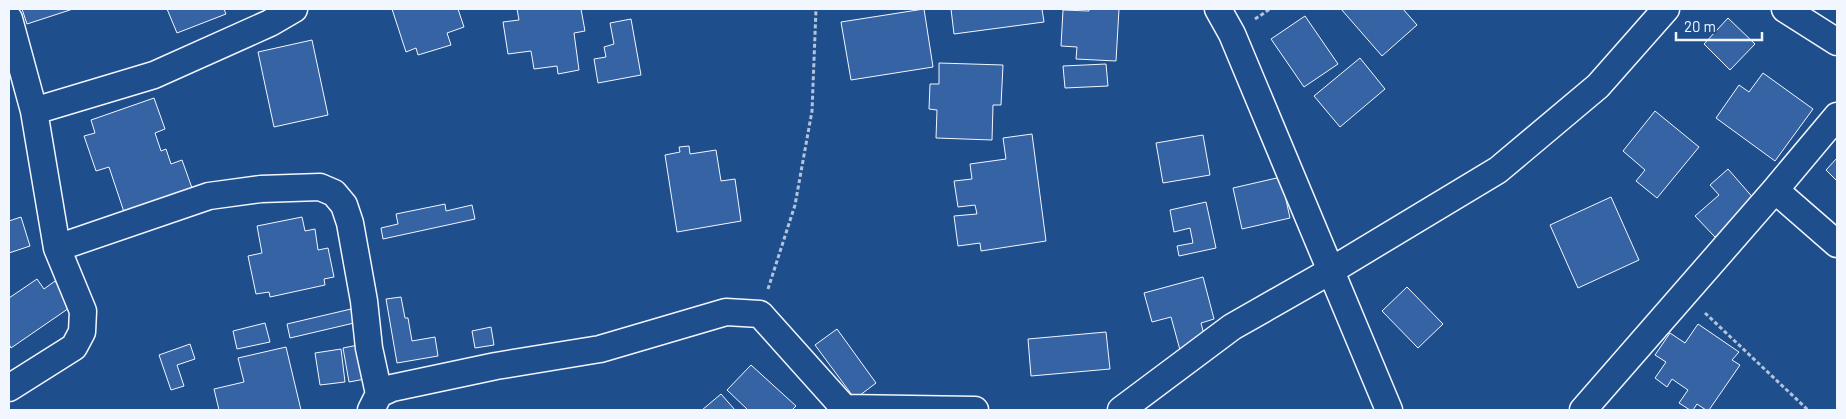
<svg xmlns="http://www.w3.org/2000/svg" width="1846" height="419" font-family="Barlow,sans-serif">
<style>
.building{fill:#3563a3;stroke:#f2f6ff}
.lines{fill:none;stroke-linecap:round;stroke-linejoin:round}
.minor-casing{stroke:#f2f6ff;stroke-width:29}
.path{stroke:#b3c4dc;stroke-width:3;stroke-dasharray:4 2.5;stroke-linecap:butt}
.minor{stroke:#1f4e8c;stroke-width:26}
</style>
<rect width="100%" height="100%" fill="#1f4e8c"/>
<path class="building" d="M22,9H73L27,24Z
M167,9H224L226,14L177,33Z
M392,9H458L464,27L447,33L451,45L418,55L416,48L406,52Z
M517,9H581L585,31L574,33L579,70L558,74L557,66L534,69L531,51L508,54L503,22L519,20Z
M924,9L933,67L851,80L841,22Z
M951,9H1042L1044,22L954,34Z
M1089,9H1119L1116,61L1076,59L1077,47L1061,46L1063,10L1089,11Z
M1341,9H1403L1417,25L1382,56Z
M1305,16L1338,64L1304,87L1271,39Z
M1728,18L1755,44L1730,70L1704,44Z
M631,19L641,75L598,83L594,59L606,57L604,47L614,44L610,23Z
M312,40L328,115L274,127L258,52Z
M1360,58L1385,89L1340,127L1314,96Z
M939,63L1003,65L1001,105H993L992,140L936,138L937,110L929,109L930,84H939Z
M1106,64L1108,86L1065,88L1063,66Z
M1763,73L1813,109L1775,161L1716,118L1739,85L1749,92Z
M154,98L165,129L155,133L161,151L166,149L171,164L182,160L192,188L124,212L109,167L96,171L84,136L95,133L91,120Z
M1655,111L1699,147L1657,198L1636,181L1645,170L1623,151Z
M1032,134L1046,241L981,251L980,243L958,246L954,216L977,214L975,205L958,207L954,181L972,179L970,164L1006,159L1003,138Z
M1203,135L1210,175L1163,183L1156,143Z
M689,146L690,154L716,150L721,181L735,179L741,221L677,232L665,155L680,152L679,147Z
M1837,158V181L1826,170Z
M1728,169L1755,200L1715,237L1695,216L1719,195L1710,185Z
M1281,177L1290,218L1242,229L1233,188Z
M1611,197L1639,260L1578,288L1550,225Z
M1206,202L1216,248L1179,256L1177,246L1193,243L1190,228L1174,232L1170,210Z
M445,204L446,211L472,205L475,219L383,239L381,228L398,224L396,214Z
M21,217L30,246L9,253V221Z
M302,217L305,231L315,229L318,250L328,248L334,277L324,279L325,285L270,297L269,292L256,294L248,256L262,253L257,226Z
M1203,277L1214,319L1201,323L1206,342L1180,350L1171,317L1152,322L1144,293Z
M37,279L44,289L55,281L72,306L11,348L9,344V298Z
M1407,287L1443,324L1418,348L1382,311Z
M401,297L405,318H408L412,341L435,337L438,356L397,363L386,299Z
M351,309L354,323L290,338L287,324Z
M265,323L270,342L237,349L233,331Z
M1698,324L1739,352L1732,360L1740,365L1709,410H1706L1697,404L1693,410H1690L1679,403L1688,390L1672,379L1667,387L1655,378L1666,362L1655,355L1670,333L1685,343Z
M491,327L494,345L475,348L472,331Z
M837,329L876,383L855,399L815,345Z
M1106,332L1110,369L1031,376L1028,339Z
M190,344L195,359L177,365L184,386L171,390L159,355Z
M358,345L365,379L349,382L343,348Z
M286,347L301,410H219L214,389L244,382L238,358Z
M341,349L345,382L320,385L315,353Z
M751,365L796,406L792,410H748L727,390Z
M721,394L735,410H702Z"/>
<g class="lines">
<defs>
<path id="minor" d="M1218,9L1232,34L1389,410
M1785,9L1837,42
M9,19L34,111L57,248L83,311L82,332L74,347L9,388
M34,111L154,75L270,23L294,9
M1775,190L1837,244
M57,248L209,196L261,189L320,187L334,193L344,205L350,223L364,301L369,348L379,394
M845,408L975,410
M371,410L379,394L392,388L496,366L600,349L726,312L760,314L846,410
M1121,410L1232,327L1332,270L1498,170L1598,86L1666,9
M1583,410L1775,190L1837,116"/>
</defs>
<use href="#minor" class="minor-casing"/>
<path class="path" d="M1255,19L1270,9
M768,289L795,205L812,111L816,9
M1705,313L1808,410"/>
<use href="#minor" class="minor"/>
</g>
<rect width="1846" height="419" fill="none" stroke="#f2f6ff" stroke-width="20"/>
<path d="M1676 32v8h86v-8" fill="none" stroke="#f2f6ff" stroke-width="2.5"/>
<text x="1684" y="32" font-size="15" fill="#f2f6ff" stroke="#1f4e8c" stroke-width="4" paint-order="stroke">20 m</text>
</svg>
